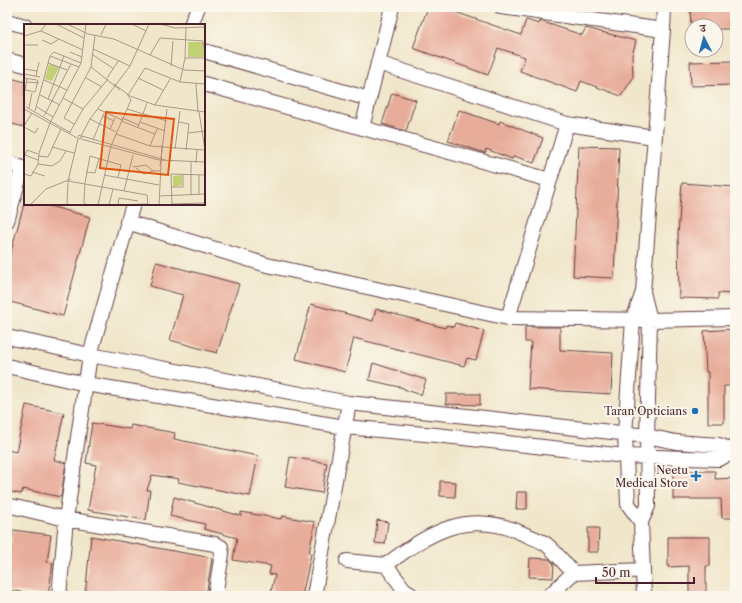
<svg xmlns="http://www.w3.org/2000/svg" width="742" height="603" font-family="'Libre Caslon Text','Noto Serif Devanagari',serif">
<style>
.building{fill:#e8ac9a}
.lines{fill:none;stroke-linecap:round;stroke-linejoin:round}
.minor-casing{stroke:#633d43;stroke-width:16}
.minor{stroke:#fff;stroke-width:14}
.poi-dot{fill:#1f6fb2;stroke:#fbf7ec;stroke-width:1.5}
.labels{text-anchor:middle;stroke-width:4;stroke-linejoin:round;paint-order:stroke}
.poi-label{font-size:11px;fill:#4a1f2b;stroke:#fbf7ec;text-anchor:end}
.inset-road{fill:none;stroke:#ae968a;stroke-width:1}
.view{fill:#e0560e;fill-opacity:0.15;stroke:#e0560e;stroke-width:2}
.inset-edge{fill:none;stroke:#4a1f2b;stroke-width:2}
</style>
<rect width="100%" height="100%" fill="#fbf7ec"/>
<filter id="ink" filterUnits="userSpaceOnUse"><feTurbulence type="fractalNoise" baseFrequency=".025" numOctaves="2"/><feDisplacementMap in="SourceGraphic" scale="8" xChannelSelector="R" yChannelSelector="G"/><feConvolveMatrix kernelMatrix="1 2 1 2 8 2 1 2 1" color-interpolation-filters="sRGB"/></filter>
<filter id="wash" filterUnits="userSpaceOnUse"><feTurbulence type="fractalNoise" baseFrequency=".012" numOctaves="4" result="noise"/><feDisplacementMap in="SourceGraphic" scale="16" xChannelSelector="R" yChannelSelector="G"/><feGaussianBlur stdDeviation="0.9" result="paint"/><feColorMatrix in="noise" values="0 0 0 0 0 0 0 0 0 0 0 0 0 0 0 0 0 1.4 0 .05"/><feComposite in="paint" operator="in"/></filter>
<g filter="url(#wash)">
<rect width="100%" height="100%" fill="#f0e6ca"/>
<g id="blocks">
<path class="building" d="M428,7H441L521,35L526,20L539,24L540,21L582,35L586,28L636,41L632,55L633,78L621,96L581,81L577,92L520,71L525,57L498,48L488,75L413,48Z
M735,7V29H716V26H691L690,8Z
M735,61V85L691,86L690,62Z
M7,77L25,82V127L7,123Z
M392,93L416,100L406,131L382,124Z
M459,110L499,124L500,121L543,138L534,163L514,156L512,159L486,149L485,153L448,141Z
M579,146L619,147L614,278L573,276Z
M682,183L735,187V294L718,293V299L679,298L678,234Z
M24,204H42L90,217L63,316L7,301V266Z
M156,262L239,284L217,353L170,340L183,295L150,286Z
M311,304L373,321L376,309L445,328L446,325L454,327L455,323L484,331L476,360L467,358L464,366L354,338L345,372L296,359Z
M525,327H560V350L613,353L611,394L528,389L531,342H525Z
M735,329V386H724V423H708V372H706L704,331Z
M373,363L426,380L421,395L404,389V388L369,380Z
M446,394H480V405L446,404Z
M26,405L64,413L54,460L66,463L61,497L23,489L21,494L7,491V450L16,452Z
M92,423L130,429L131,425L175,433L174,439L258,456L250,496L178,482L179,479L152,475L147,490H150L146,520L88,510L96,465L86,463Z
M290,457L327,463L322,493L285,487Z
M673,471H715V479L735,478V518H722L721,499H673Z
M440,481L456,482L455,497L440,496Z
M517,492H527V509H516Z
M174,497L241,516V512L281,519L282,516L315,522L309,553L311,554L302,596H270L275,575L269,574L271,566L233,560L237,538L204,529L205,524L170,516Z
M377,520L388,522L385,544L375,543Z
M588,528H599L598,552H588Z
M13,530L51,535L47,562L53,563L48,596L7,590V562H9Z
M91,536L212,558L206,596H85Z
M668,537H710V566H706V596H689V566L668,567Z
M530,558L549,559L554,564L553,578L529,577Z"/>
</g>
</g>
<g filter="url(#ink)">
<use href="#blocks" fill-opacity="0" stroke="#633d43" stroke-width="1"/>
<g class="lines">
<defs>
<path id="minor" d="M501,7L663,30
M7,21L25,26
M191,25L198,7
M204,51L369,99
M7,60L25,65
M378,63L567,124L654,137
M204,84L550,180
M362,128L392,7
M7,162L25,169
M7,221L22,168
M127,222L267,265L508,318L650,320L735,318
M643,292L650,320L647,436L648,506L641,522L644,596
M508,318L567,124
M7,337L90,355L349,403L647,436L676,442L719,445L735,451
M7,366L86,384L345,427L436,435L625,456L718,459L735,452
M7,505L66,519L215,544L221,547L222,554L215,596
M641,522L628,504L625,434L633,320L643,292L663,30L664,7
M347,561L386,565C430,531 469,509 524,534C531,537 540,540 546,544C556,552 565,564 573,573L643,570
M386,565L403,588L412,596
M59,596L66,519L90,355L133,204
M314,596L349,403
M549,596L573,573"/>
</defs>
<use href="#minor" class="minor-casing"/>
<use href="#minor" class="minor"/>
</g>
</g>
<g class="poi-dot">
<circle cx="695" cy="411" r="4"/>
<path d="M694 470h4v4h4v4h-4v4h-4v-4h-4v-4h4z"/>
</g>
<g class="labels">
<g class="poi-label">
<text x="687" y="415">Taran Opticians</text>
<text x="688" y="474">Neetu<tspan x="688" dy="13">Medical Store</tspan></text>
</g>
</g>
<g transform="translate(24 24)">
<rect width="181" height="181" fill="#f0e6ca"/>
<path d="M164,18H179L180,33H164ZM25,40L35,43L28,57L21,55ZM158,151V161L149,163V152Z" fill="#c0d072"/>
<path class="inset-road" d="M32,0L60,14M43,0L64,10L90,15L160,46L181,47M108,0L122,7M136,0L151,4L181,3M17,7L59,26M77,11L82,0M0,12L17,7L22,0M18,16L27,20L35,15M0,21H14M69,25L106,42M46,28L58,33M69,31L90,45M126,31L136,14L179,17L181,32M26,32L30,28L57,39M161,34H181M24,39L43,46M147,42L149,17M67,43L96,66M0,45L13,47M0,50L16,53M12,52L15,38M0,54L13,56L14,57L11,68L1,66L3,55M62,54L78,63M83,54L95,36M114,54L139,66M20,56L43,66M3,58L15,59M156,58L161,34L162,4M90,60L106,72L131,81L181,88M172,60L174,88M16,71L36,81M104,71L121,44L156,58L181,60M39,74L59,85M24,75L40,32M131,81L146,55M2,83L47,109M13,83L29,93M5,84L8,69M0,85L55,115L58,113L55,111L54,113M74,85L98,96M103,85L143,97M11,87L26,32L55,43M175,88L181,126M20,92L47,40M79,92L90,97M98,94L115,101M66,95L92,108M97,97L131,110M116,98L141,107M155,98L165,100L162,126M50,100L40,94L67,43L71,11M0,102L8,89M0,103L11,109L14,104M114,103L123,79M86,105L91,94M46,108L59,85L84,55M164,109L181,107M92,110L126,122L181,126M57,112L66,95L106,42L125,0M58,112L141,136M57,115L135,136L181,138M69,116L80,89M126,122L133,105M28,123L50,129M151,125L156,87M1,131L14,136M14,132L24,133L37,105M0,134L3,126L14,130M172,139L173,126M14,140L28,142L36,137L42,127M136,142L143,85M109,143L122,141L129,147H136M112,144L120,150L129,147M8,148L21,152M62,148L71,149L75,134M0,150L7,152L14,140L15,129L26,99L57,39L62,0M80,151L135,161M44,157L123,171L124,181M147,163H159V150M100,167L109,131M175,170V151M167,171V138M135,172L181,170M94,180L95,174L114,177M148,180L181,179M6,181L22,165L47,155M43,181L44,157L54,115M62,181L60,178L61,159L66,132L97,141L94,153M74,181L87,122L107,76L103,70M85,181L89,165M89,181L124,180M135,181L138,121M148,181L147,150L181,151"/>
<path class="view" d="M82,88L150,95L144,151L76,144Z"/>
<rect width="181" height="181" class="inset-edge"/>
</g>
<rect width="742" height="603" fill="none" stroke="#fbf7ec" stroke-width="24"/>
<g transform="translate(704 38) rotate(354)"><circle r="19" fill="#fbf7ec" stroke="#b4a19f"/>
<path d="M0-3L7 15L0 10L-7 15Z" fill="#1f6fb2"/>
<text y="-6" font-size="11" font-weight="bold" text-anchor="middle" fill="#4a1f2b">उ</text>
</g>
<path d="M596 577v6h98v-6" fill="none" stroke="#4a1f2b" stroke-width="2"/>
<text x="602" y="577" font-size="12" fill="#4a1f2b" stroke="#fbf7ec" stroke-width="3" paint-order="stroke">50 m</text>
</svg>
